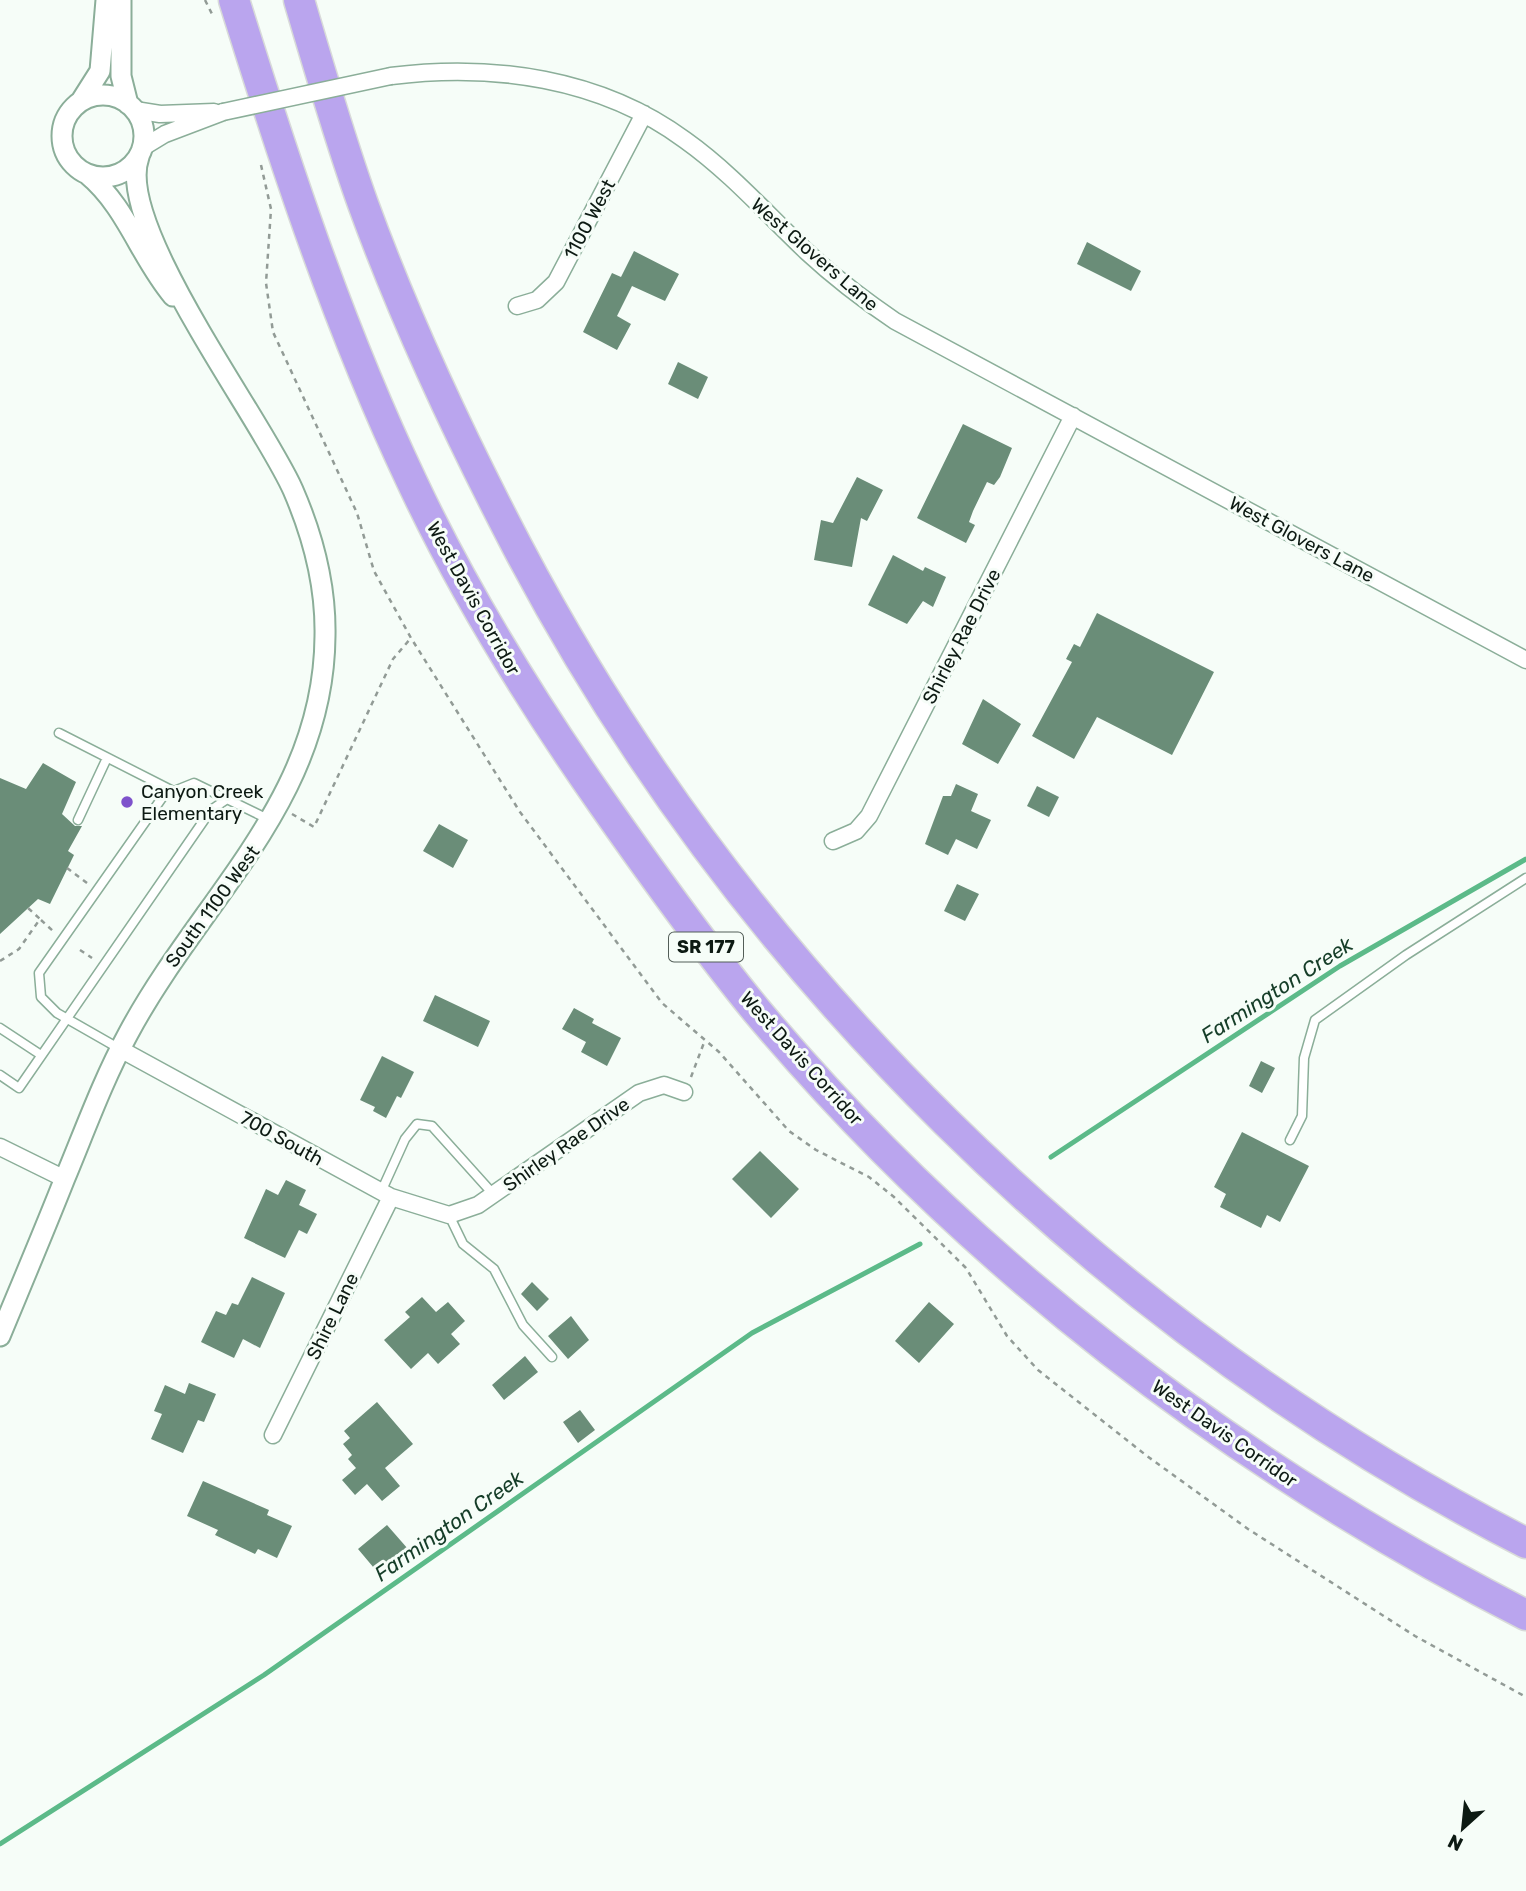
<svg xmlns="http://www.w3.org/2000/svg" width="1526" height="1891" font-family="Rubik,sans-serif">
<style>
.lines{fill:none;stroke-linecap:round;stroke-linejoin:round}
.stream{stroke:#5cba89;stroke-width:5}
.building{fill:#6a8d78}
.service-casing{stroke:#8bae99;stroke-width:11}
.minor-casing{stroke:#8bae99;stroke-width:19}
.tertiary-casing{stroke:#8bae99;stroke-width:23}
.motorway-casing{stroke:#d8dad9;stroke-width:33}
.path{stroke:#929b96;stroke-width:2.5;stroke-dasharray:5 5;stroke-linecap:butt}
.service{stroke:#fff;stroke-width:8}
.minor{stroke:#fff;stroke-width:16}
.tertiary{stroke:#fff;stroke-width:19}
.motorway{stroke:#baa5ee;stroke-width:30}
.minor-bridge-casing{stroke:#8bae99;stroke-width:19;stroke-linecap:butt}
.minor-bridge{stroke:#fff;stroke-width:16}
.poi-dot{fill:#7e52cb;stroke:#f6fdf8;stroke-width:2.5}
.labels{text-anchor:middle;stroke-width:6;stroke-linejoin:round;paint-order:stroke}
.shield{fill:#f6fdf8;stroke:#535e58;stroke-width:2}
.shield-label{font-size:18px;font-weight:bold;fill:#0d1a13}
.street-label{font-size:19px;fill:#0d1a13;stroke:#f6fdf8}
.poi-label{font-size:19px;fill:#0d1a13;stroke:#f6fdf8;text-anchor:start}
.water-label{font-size:21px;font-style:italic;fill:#153d28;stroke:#f6fdf8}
</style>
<rect width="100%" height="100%" fill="#f6fdf8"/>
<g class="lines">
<path class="stream" d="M1051,1157L1340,966L1526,859
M0,1844L264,1675L752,1333L920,1244"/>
</g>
<path class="building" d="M1087,242L1141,271L1131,291L1077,264Z
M634,251L679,274L665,301L632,286L617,316L631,324L617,350L583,332L612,273L621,277Z
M678,362L708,377L698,399L668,384Z
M963,424L1012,448L1000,477L994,485L987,482L973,511L969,522L975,525L966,543L917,518Z
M857,477L883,490L867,521L861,518L852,567L814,560L821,520L833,523Z
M893,555L923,571L925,567L946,577L933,607L923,601L907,624L868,605Z
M1097,613L1214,672L1172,755L1097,717L1074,759L1032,736L1072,662L1066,659L1074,644L1080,647Z
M983,699L1021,724L998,764L962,744Z
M43,763L76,782L62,814L75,826H82L68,851L74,855L50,904L38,899L0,934V778L26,789Z
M956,784L978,794L971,811L991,820L977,849L956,839L948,855L925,844L943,796H951Z
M1037,786L1059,797L1049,817L1027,806Z
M439,824L468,840L453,868L423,851Z
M957,884L979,894L965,921L944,911Z
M435,995L490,1021L478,1047L423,1021Z
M574,1008L594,1019L592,1023L621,1038L607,1066L581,1052L586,1042L562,1029Z
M382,1056L414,1072L401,1098L397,1096L386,1118L373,1111L375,1107L360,1100Z
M1261,1061L1275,1068L1262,1093L1249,1086Z
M1242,1132L1309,1166L1280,1222L1267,1215L1261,1228L1220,1207L1226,1194L1214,1187Z
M760,1151L799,1189L771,1218L732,1179Z
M286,1180L306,1190L299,1205L317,1214L307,1234L299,1230L285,1258L244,1238L266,1189L278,1195Z
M252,1277L285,1293L260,1348L243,1339L234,1358L201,1342L216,1311L226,1315L232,1303L238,1305Z
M532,1282L549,1299L537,1311L521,1294Z
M422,1297L436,1312L448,1302L465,1321L451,1334L460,1344L438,1364L428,1353L411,1369L384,1340L410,1317L405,1312Z
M929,1302L954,1324L919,1363L895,1341Z
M571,1316L589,1340L568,1359L548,1336Z
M525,1356L538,1372L504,1400L492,1385Z
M189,1383L216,1394L204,1422L198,1420L183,1453L151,1439L162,1414L154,1411L165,1385L185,1394Z
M377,1402L413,1444L385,1468L400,1486L382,1501L367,1484L355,1495L342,1480L356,1468L348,1459L352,1455L343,1444L350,1438L344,1431Z
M580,1410L595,1430L578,1443L563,1422Z
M203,1481L269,1510L267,1515L292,1526L277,1558L258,1549L255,1554L215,1535L218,1530L187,1516Z
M387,1525L408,1549L379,1574L358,1549Z"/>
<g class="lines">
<defs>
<path id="service" d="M59,733L173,791
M78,820L107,758
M0,1028L41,1055
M120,1049L57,1013L41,997L39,973L164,795L194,783L268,819
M0,1075L19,1088L211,810L227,799
M1290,1140L1302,1116L1304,1058L1315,1020L1406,955L1526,878
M381,1192L405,1139L417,1124L432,1126L494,1195
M449,1215L463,1244L494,1269L523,1325L552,1357"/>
<path id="minor" d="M391,76C492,63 601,78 685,140C730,172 767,214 807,252C834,277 864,300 895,321L1526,660
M135,110L160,114L214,112
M142,148L165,134L223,112
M517,306L537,300L556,282L644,114
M833,841L856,831L869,816L1073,416
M120,1049L391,1197L449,1215L478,1205L639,1093L664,1085L684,1092
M0,1147L65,1179
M273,1435L391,1197"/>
<path id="tertiary" d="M121,0V76L128,104
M62 136a41 41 0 1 1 82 0a41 41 0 1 1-82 0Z
M81,101L100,71L106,0
M87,174C127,207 140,257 173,296
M0,1336C22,1283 44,1231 65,1178C85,1130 103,1080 128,1034C200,899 324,801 325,636C326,585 313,536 293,490C262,419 114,225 139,157"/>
<path id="motorway" d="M234,0C285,164 338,326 412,482C465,595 531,701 603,804C652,874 702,944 756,1010C967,1262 1235,1466 1526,1615
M299,0C319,68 339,137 363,204C406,322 460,437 518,548C740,970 1102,1325 1526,1543"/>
</defs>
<use href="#service" class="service-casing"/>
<use href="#minor" class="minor-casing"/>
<use href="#tertiary" class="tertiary-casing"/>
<use href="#motorway" class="motorway-casing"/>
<path class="path" d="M205,0L213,16
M261,165L271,209L266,283L273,332L357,513L374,571L411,638L520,812L662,1003L719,1052L789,1131L816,1150L869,1177L894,1197L966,1268L1007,1336L1038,1370L1147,1456L1248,1529L1415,1636L1526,1697
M292,814L314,827L393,659L411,638
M67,868L87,883
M41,920L54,932
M80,950L92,958
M0,961L19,949L40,919L28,908
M691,1077L705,1040"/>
<use href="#service" class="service"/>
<use href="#minor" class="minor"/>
<use href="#tertiary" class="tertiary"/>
<use href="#motorway" class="motorway"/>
<defs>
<path id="minor-bridge" d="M223,112L391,76"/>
</defs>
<use href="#minor-bridge" class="minor-bridge-casing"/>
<use href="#minor-bridge" class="minor-bridge"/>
</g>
<circle class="poi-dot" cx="127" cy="802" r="7"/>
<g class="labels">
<rect class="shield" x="669" y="932.5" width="74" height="29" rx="5"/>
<g class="shield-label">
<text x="706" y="953">SR 177</text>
</g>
<g class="street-label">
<text transform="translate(589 219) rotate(-62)" y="7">1100 West</text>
<text transform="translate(815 254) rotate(41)" y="7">West Glovers Lane</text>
<text transform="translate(1302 539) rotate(28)" y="7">West Glovers Lane</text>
<text transform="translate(474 598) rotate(61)" y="7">West Davis Corridor</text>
<text transform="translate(961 636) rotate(-63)" y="7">Shirley Rae Drive</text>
<text transform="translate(212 906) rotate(-54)" y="7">South 1100 West</text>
<text transform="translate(802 1058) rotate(48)" y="7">West Davis Corridor</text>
<text transform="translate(282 1138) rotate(29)" y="7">700 South</text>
<text transform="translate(566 1144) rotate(-35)" y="7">Shirley Rae Drive</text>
<text transform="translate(332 1316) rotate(-64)" y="7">Shire Lane</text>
<text transform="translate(1225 1433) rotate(35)" y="7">West Davis Corridor</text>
</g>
<g class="poi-label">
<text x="141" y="798">Canyon Creek<tspan x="141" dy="22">Elementary</tspan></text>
</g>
<g class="water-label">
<text transform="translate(1277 990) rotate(-33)" y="7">Farmington Creek</text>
<text transform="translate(449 1526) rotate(-35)" y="7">Farmington Creek</text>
</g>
</g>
<g transform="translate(1463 1828) rotate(207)" stroke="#f6fdf8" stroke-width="5" paint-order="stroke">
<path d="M0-5L12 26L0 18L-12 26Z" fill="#0d1a13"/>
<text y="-10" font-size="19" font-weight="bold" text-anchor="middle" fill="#0d1a13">N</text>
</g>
</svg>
